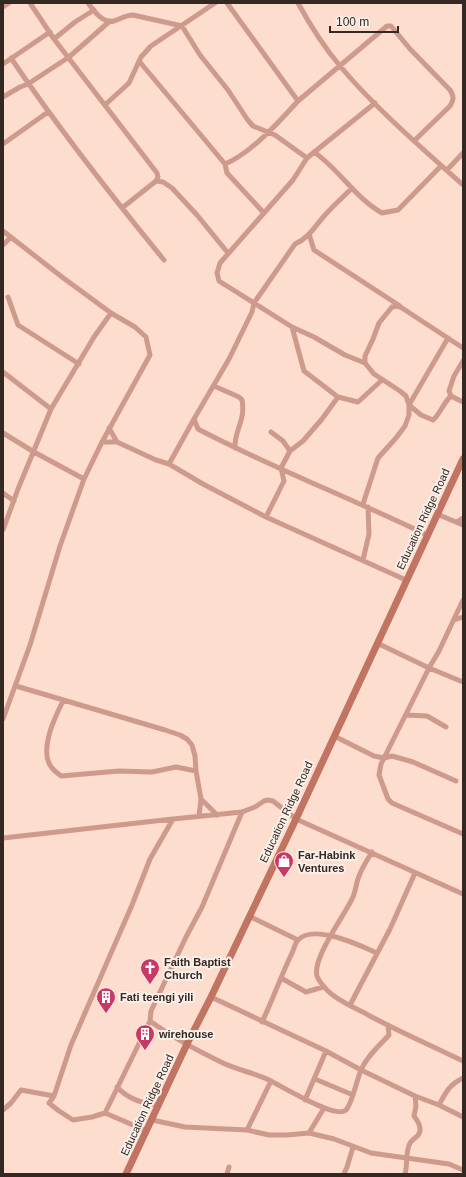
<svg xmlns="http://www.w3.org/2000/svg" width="466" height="1177" font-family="Arial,sans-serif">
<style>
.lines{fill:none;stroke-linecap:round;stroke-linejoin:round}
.minor{stroke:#ce9a8c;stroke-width:5}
.secondary{stroke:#c07461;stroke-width:7}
.labels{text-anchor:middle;stroke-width:4;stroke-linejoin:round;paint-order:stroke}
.street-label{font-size:11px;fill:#342823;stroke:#fbefe9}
.poi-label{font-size:11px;font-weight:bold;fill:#342823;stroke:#fbefe9;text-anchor:start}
</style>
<rect width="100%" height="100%" fill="#fcddce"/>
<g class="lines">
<path class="minor" d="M30,3L54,39L157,173L158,177L156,181L122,208
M88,3C94,11 103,24 114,21C121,19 125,15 133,15L182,26L200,55L228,90L247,119L253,126L275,135L307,158
M227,3L298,101L387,26H391L410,49L450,90C454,96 454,99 450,106L414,141
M298,3C310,25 324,47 340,66C375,108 422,148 463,185
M3,7L9,3
M54,39L75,22L94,10
M11,58C58,128 110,194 164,260
M139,61L225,164L227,173L263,212
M3,64L50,32
M3,97L20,87L28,84L69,57L110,21
M106,104L129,83L141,57L151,46L215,3
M3,144L48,112
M314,152C339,169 355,198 382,213L398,210L441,166
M225,164C250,154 279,122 298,101
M447,170L463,153
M156,181L163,182L172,188L197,215L228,253
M3,231L62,277L111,313L135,327L146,337L150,355L102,442L84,479L60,546L30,645L3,719
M309,234L314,250L400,306
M3,245L11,237
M8,297L18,325L79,364
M292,327L304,371L338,397L358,402L382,380
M463,361L454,376L449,391L451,396L463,402
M365,363V356L373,339L379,323L392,307L397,306L402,308L463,348
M3,372L51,409
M214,386L239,397L242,400C246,421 234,430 235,448
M409,405L448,338
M409,405L421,415L433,420C441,413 443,403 451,396
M194,419L229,359L252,312L254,303L295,244C309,238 315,226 325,215C333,206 343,197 352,188
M109,428L117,442
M271,432L283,441L290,451
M3,433L34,452L84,479
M102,442H117L156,460L169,464L203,484L266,517L406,580
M169,464L194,419L198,429C272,468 351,498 427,535
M3,493L14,501
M363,504L378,458L396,438L405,426L409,415V405L406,396L400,391L374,374L365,363L345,355L314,337L292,327L219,281L217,273L220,263L293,180L307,158L375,103
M437,514L463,525
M266,517L284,481L281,468L290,451L303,441L322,419L338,397
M457,522L463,518
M3,530L18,489L51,409L94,337L111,313
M363,560L369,534L368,507
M463,600L439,651L429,668L381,764L379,775L388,799L392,803L463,834
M454,620L463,617
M377,643L429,668L463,682
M16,686L165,730L180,735L187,739L192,745L195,756L196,771L201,799L199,816
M63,701C55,717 38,751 52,768C54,771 58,773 61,776L119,771L152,772L176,767L196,771
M406,715L427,716L446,727
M334,736L374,756L384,758L392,756L413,762L456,781
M201,799L217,815
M3,838L173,819L242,812L255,807L264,801L268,800L273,801L296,819L463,894
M372,852C367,860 362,868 359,876C356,883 356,890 353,897C345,915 312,958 317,976C319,982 324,987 328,991C339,1002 356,1008 370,1016C400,1032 432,1046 463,1061
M249,916L298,940
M281,978L306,992L323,987
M211,997L326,1051L361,1070L415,1096L439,1105L463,1117
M350,1005L390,929L415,873
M150,1021C172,1037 198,1051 223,1063C238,1070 254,1073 269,1080C280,1085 336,1120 346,1110C352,1104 357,1079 361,1070C367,1056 379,1046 389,1035L388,1025
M262,1022C273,999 281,976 292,953C294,949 295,943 298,940C314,923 361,946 377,953
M315,1079L353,1095
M117,1087C128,1099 144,1104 159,1105
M305,1100L326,1051
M439,1105C446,1092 449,1085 463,1078
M3,1110L11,1103L21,1090L54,1096
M105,1113L150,1021L151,1011L186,937L202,907L242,812
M152,1120L185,1127L247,1130L269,1135H287L309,1133L334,1139L371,1153L449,1164L463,1170
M247,1130L271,1081
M147,1131L105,1113L92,1117L73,1120L59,1111L49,1103L54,1096L71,1045L132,905L150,859L173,819
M309,1133L324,1108
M227,1174L229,1167
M344,1174L347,1167L353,1147
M405,1174C408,1164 405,1153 410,1143C413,1138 419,1137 420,1131C421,1125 417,1120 414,1116L416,1106L415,1096"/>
<path class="secondary" d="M126,1174L187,1044L211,997L296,819L463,459"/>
</g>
<defs>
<symbol id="shop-pin" viewBox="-11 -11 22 30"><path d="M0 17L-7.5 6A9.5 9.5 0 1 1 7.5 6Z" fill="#c83a65" stroke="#fbefe9"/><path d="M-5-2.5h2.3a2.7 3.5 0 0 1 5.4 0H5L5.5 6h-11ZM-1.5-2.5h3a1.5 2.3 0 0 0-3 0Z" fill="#fff"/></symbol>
<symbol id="church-pin" viewBox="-11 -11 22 30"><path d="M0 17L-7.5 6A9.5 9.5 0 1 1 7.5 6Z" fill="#c83a65" stroke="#fbefe9"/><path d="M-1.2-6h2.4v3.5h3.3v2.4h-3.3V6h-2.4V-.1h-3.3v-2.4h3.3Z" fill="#fff"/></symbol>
<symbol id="building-pin" viewBox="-11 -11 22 30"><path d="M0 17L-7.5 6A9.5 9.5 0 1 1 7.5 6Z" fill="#c83a65" stroke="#fbefe9"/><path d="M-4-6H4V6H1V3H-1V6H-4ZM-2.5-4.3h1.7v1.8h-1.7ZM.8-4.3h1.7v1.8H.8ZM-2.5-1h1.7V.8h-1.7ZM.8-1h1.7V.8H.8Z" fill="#fff"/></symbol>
</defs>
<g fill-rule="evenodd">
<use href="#shop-pin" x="273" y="850" width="22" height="30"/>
<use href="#church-pin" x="139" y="957" width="22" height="30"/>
<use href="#building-pin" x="95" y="986" width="22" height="30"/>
<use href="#building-pin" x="134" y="1023" width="22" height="30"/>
</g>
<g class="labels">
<g class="street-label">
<text transform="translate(423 519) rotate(-65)" y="4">Education Ridge Road</text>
<text transform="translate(286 812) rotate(-65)" y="4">Education Ridge Road</text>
<text transform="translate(147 1105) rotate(-65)" y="4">Education Ridge Road</text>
</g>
<g class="poi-label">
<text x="298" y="859">Far-Habink<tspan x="298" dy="13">Ventures</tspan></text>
<text x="164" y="966">Faith Baptist<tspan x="164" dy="13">Church</tspan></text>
<text x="120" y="1001">Fati teengi yili</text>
<text x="159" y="1038">wirehouse</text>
</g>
</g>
<rect width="466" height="1177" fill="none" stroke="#342823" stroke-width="8"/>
<path d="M330 26v6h68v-6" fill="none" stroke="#342823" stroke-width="2"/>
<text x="336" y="26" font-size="12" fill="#342823" stroke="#fbefe9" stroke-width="3" paint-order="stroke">100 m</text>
</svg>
